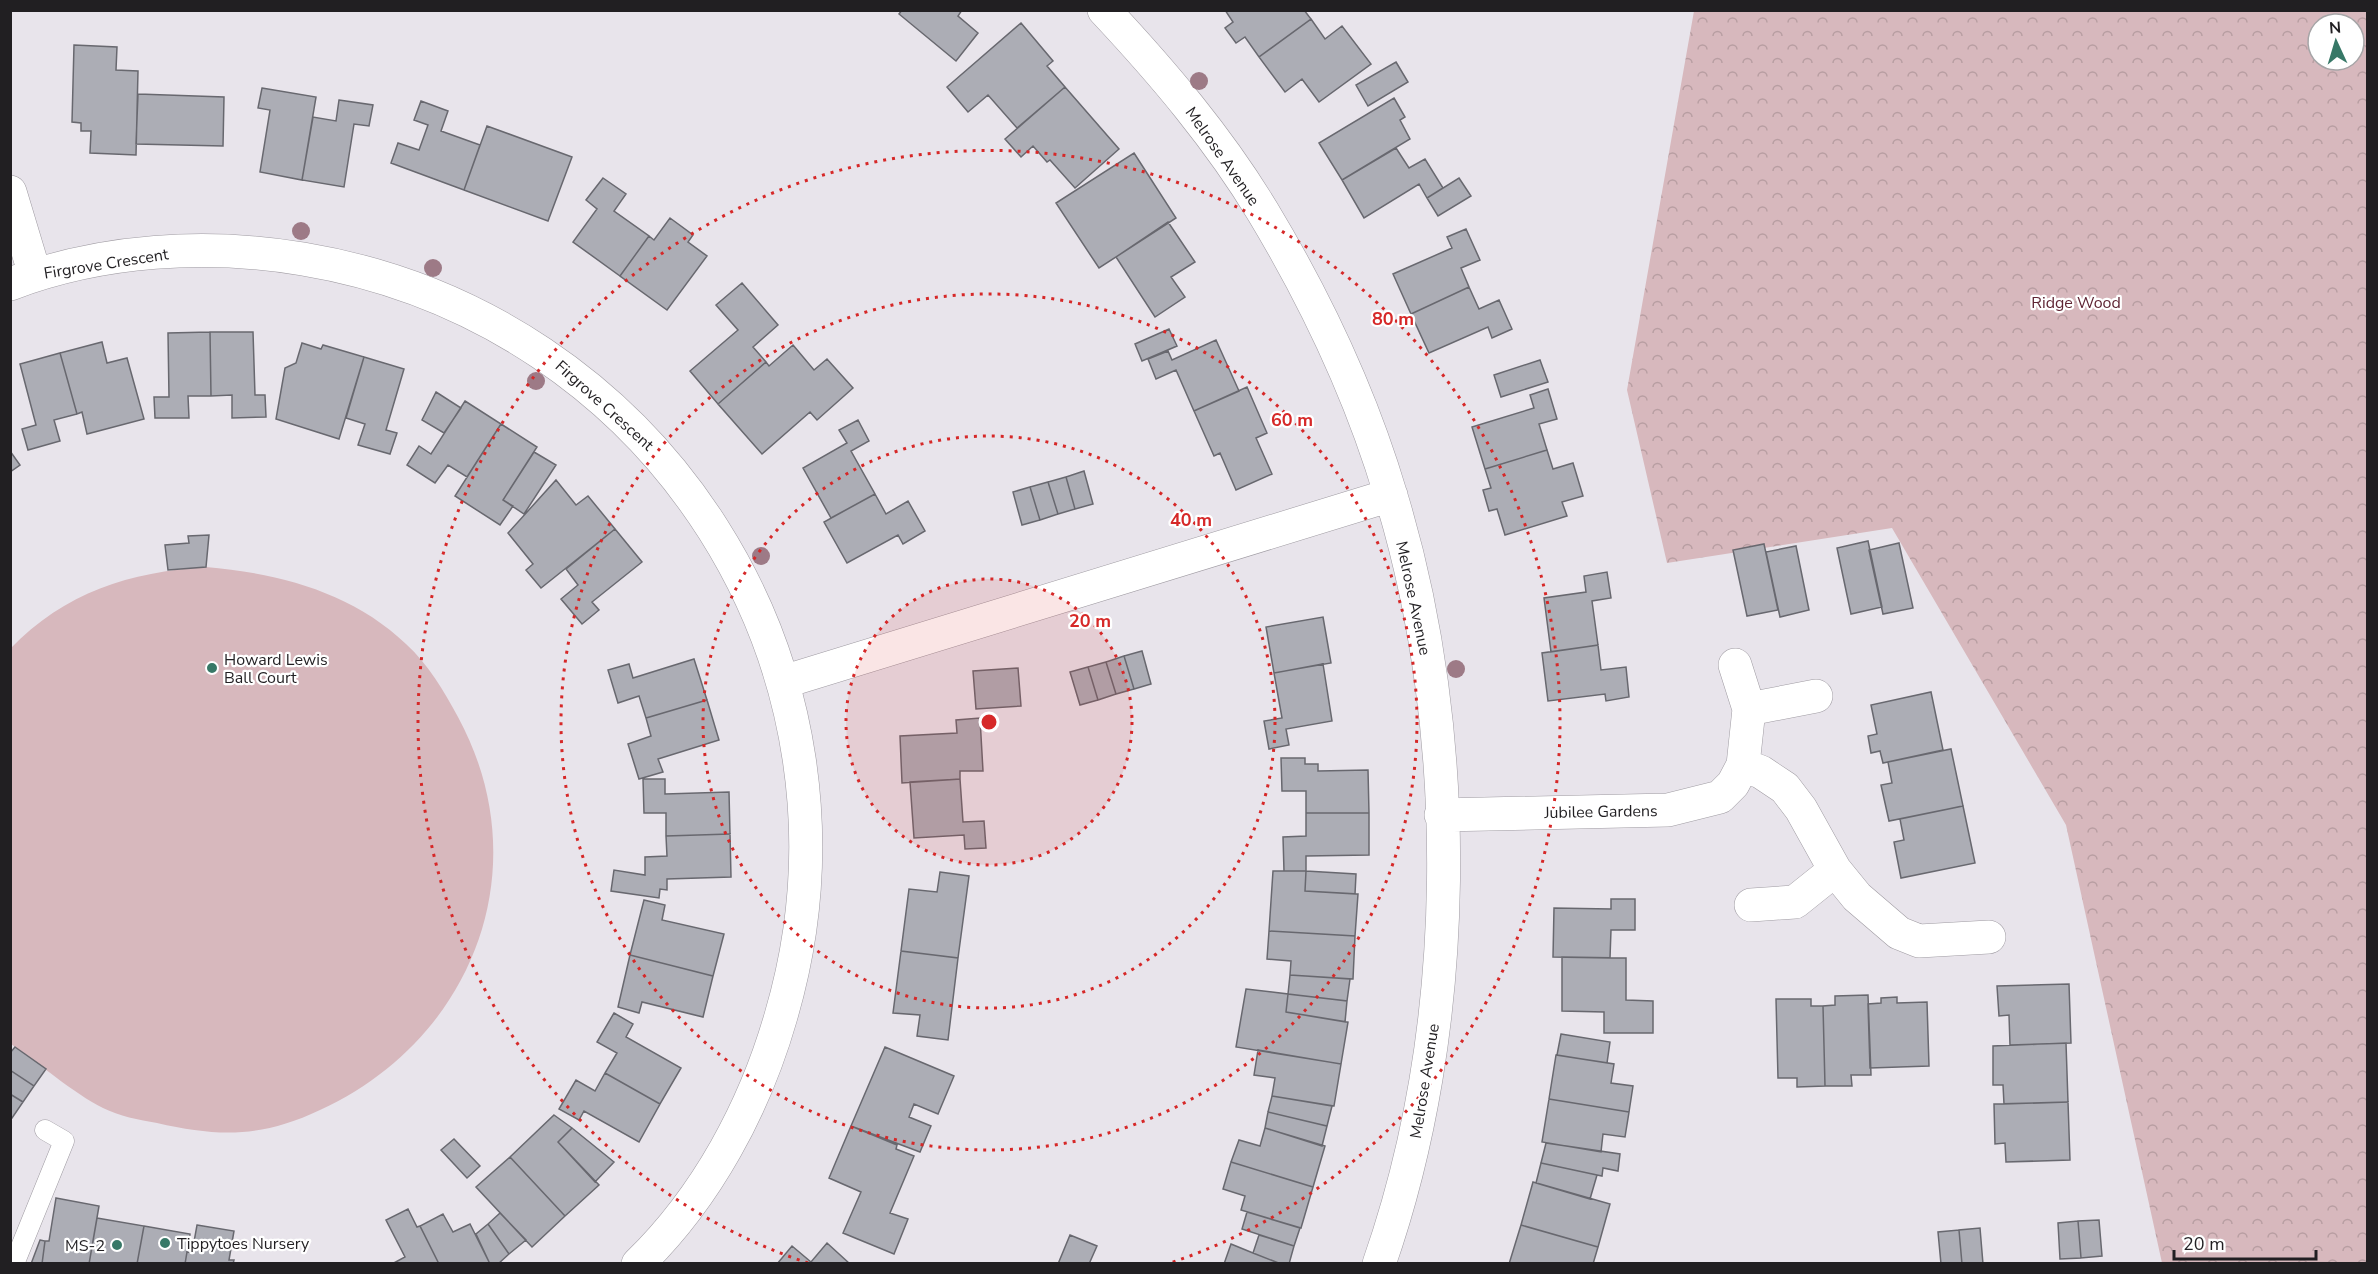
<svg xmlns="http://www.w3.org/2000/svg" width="2378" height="1274" font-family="'Nunito Sans',sans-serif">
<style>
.green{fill:#d7b8bd}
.forest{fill:url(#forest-crowns);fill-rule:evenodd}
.building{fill:#acadb5;stroke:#68686f;stroke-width:1.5}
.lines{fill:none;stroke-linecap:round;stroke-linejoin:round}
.lane-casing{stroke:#9f9ba2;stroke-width:21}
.street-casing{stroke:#9f9ba2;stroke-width:34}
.lane{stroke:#fff;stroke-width:20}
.street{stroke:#fff;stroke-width:33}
.tree{fill:#9d7a86}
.ring{fill:none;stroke:#d62828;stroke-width:3;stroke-dasharray:3 6}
.poi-dot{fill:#377867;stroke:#fff;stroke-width:2}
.labels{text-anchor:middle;stroke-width:4.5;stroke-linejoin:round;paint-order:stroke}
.street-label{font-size:16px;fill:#211f22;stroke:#fff}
.park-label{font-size:16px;fill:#5f2433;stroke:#fff}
.poi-label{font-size:16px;fill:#211f22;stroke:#fff;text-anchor:start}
.centre{fill:#d62828;stroke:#fff;stroke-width:3}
.ring-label{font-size:18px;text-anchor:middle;font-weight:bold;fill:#d62828;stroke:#fff;stroke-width:4.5;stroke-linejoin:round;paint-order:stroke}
</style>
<defs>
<pattern id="forest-crowns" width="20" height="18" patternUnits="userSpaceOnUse" patternTransform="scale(1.5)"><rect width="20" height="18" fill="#d7b8bd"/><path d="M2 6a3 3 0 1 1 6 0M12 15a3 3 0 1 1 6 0" fill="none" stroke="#b89ea2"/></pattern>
</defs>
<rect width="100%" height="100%" fill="#e8e4eb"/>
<path class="green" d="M206,567C278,573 352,592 406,644C428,664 444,691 458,717C540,868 473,1040 320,1110C261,1138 219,1137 157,1123C139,1120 119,1116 103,1108C73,1093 39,1063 11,1044L10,649C65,592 130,572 206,567Z"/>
<path class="forest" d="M1694,11H2367V1263H2162L2066,825L1892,528L1667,563L1627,390ZM2318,24H2354V60H2318Z"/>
<path class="building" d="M902,10H962L958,16L978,33L956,61L899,14Z
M1225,10H1304L1311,19L1259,57L1245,37L1236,43L1225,28L1233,22Z
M1311,19L1325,39L1342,26L1371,64L1319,102L1302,79L1285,92L1259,57Z
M1021,23L1053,61L1047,66L1065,87L1017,128L988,95L968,112L947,87Z
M74,45L117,47L116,70L138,71L136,155L90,153L91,131H81V123L72,122Z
M1396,62L1408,82L1368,106L1356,85Z
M1065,87L1119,149L1075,188L1050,160L1047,162L1033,146L1021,157L1005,139Z
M262,88L316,97L302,180L260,172L270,110L258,108Z
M138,94L224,97L223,146L136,144Z
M1394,98L1405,117L1400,120L1410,139L1342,180L1319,143Z
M339,100L373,105L369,126L354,124L344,187L302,180L313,117L336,121Z
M421,101L448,111L441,131L480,145L464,190L391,163L398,143L419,150L428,125L414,120Z
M487,126L572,157L548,221L464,190Z
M1396,148L1409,168L1425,159L1443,188L1427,198L1419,184L1364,218L1342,180Z
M1134,153L1176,218L1099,268L1056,203Z
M603,178L626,194L614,211L649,236L620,276L573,242L597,209L586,200Z
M1459,178L1471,196L1438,216L1427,198Z
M670,218L693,235L688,242L707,256L667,310L620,276L649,236L654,240Z
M1168,222L1195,262L1171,277L1185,297L1155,317L1116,257Z
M1466,229L1480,260L1461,268L1469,287L1411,314L1393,274L1452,248L1447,237Z
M742,283L778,325L753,347L766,362L718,404L690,371L738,330L716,305Z
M1469,287L1479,309L1499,300L1512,329L1492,338L1488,327L1429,353L1411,314Z
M1169,329L1177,346L1142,361L1135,344Z
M210,332H253L255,395H265L266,417L232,418V395L211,396Z
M210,332L211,396H188L189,418H155L154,397H169L168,333Z
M1216,340L1239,391L1194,411L1176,370L1156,379L1148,359L1168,351L1172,360Z
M102,342L107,363L127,358L144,419L87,434L82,412L77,414L60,353Z
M302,343L321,349L323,345L364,357L339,439L276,419L285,368L296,363Z
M793,345L814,370L827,359L853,388L817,420L810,412L762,454L718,404L766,362L769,366Z
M60,353L77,414L54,420L60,441L28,450L22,429L36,425L20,364Z
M364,357L404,369L386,430L397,433L390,454L358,445L365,424L346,418Z
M1540,360L1548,382L1501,397L1494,375Z
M1247,387L1267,433L1256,438L1272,474L1236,490L1220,453L1214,456L1194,411Z
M1548,389L1557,419L1539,424L1547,450L1485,469L1472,427L1534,408L1530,395Z
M436,392L461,408L444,433L422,420Z
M465,401L501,424L467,477L448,465L435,483L407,465L419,446L431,454Z
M858,420L869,441L851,451L875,494L831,518L803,468L847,443L839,430Z
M501,424L537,447L503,500L513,506L500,525L455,496Z
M1547,450L1553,469L1573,463L1583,496L1562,502L1567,516L1505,535L1497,509L1489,511L1483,490L1491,488L1485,469Z
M10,451L20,465L10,472Z
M534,452L556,465L524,514L503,500Z
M1084,471L1093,504L1075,509L1066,477Z
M1066,477L1075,509L1058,514L1048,482Z
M556,480L576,505L588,496L615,529L541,588L526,570L533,564L508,533Z
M1048,482L1058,514L1040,520L1030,487Z
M1030,487L1040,520L1022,525L1013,492Z
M875,494L886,514L908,501L925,531L903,544L898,535L847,563L824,522Z
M615,529L642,562L592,602L599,610L582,624L561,599L578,585L566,569Z
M209,535L206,567L168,570L165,545L189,543L188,536Z
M1868,541L1882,607L1851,614L1837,548Z
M1899,543L1913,608L1883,614L1869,550Z
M1764,544L1778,610L1747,616L1733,550Z
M1796,546L1809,610L1780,617L1766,552Z
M1607,572L1611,598L1592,601L1598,645L1551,652L1544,598L1586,592L1584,576Z
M1323,617L1331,663L1274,673L1266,627Z
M1598,645L1601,670L1626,667L1629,697L1606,701L1605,694L1548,701L1542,653Z
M1142,651L1151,684L1134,689L1124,656Z
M1124,656L1134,689L1116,694L1106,662Z
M694,659L707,700L646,718L639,696L618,703L608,670L629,664L633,678Z
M1106,662L1116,694L1098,700L1088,667Z
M1323,664L1332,721L1286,729L1289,745L1269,749L1264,721L1282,718L1274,673Z
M1088,667L1098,700L1080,705L1070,672Z
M1018,668L1021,706L976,709L973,671Z
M1931,692L1943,750L1883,763L1880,751L1871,753L1868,736L1877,734L1871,705Z
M707,700L719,740L658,759L663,772L639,779L628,744L651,736L646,718Z
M980,718L983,771H960V779L902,783L900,736L957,733L956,720Z
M1951,749L1963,806L1889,821L1881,785L1892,783L1888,762Z
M1281,758H1305V764H1318V771L1368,770L1369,813H1306V791H1282Z
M643,779H665V794L729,792L730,834L666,836V813H644Z
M960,779L963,822L984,821L986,848L965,849L964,835L914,838L910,782Z
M1963,806L1975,863L1901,878L1894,842L1904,840L1900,819Z
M1306,813H1369V855L1306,856V871H1284L1283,837L1306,836Z
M730,834L731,877L667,879V890L660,889L659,898L611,891L614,870L645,875V857L667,856L666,836Z
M1273,871H1306L1305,891L1358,894L1355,936L1269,931Z
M1306,871L1356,874L1355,894L1305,891Z
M940,872L969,876L958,958L901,951L909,889L937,892Z
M1611,899H1635V930H1611L1610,958L1553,957L1554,908L1611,909Z
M644,900L665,905L662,920L724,934L713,976L630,955Z
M1269,931L1355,936L1353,979L1290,975L1291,961L1267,959Z
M901,951L958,958L948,1040L917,1036L920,1015L893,1013Z
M630,955L713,976L703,1017L642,1002L639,1013L618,1007Z
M1562,957L1626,958V1000L1653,1001V1033H1604V1012L1562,1011Z
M1290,975L1350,979L1347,1001L1288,994Z
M2069,984L2071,1043L2010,1045L2009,1015L1999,1016L1997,986Z
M1246,989L1288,994L1286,1012L1348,1022L1341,1064L1236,1047Z
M1288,994L1347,1001L1345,1022L1286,1012Z
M1868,995L1871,1075H1851L1852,1086H1825L1823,1006L1835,1005V996Z
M1897,997V1003L1927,1002L1929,1066L1870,1068L1868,1004L1881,1003V998Z
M1776,999H1811V1006H1823L1825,1086L1797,1087V1078H1778Z
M614,1013L633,1024L626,1037L681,1068L660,1104L605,1073L617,1053L597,1042Z
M1561,1034L1610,1042L1607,1063L1557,1055Z
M2066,1043L2068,1102L2004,1104L2003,1085H1993V1046Z
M15,1047L46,1069L34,1086L10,1070V1053Z
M885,1047L954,1076L938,1114L914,1104L909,1117L931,1126L920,1152L851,1126Z
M1258,1050L1341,1064L1334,1106L1272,1096L1275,1078L1254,1075Z
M1556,1055L1614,1064L1611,1083L1633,1086L1629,1112L1549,1099Z
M10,1070L34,1086L23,1102L10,1094Z
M605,1073L660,1104L639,1142L584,1111L579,1120L559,1109L576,1080L595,1091Z
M10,1094L23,1102L12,1118L10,1117Z
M1272,1096L1332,1106L1327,1126L1268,1112Z
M1549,1099L1629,1112L1625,1137L1603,1134L1601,1152L1542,1142Z
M2068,1102L2070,1160L2006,1162L2005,1143L1995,1144L1994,1104Z
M1268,1112L1327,1126L1322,1146L1265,1128Z
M554,1115L572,1128L558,1142L599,1185L565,1216L510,1157Z
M851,1126L897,1145L896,1149L914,1156L890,1213L908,1219L894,1254L843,1233L861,1192L829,1178Z
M572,1128L614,1162L595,1182L558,1142Z
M1265,1128L1325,1146L1313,1187L1231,1162L1239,1140L1260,1146Z
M454,1139L480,1166L467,1178L441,1150Z
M1546,1143L1620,1154L1618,1171L1603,1168L1602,1176L1597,1175L1541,1163Z
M510,1157L565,1216L532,1247L476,1187Z
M1231,1162L1313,1187L1301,1228L1241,1210L1245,1196L1223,1189Z
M1541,1163L1597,1175L1590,1199L1536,1183Z
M1533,1182L1610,1204L1598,1247L1521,1225Z
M56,1198L99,1206L89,1264H42L45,1241H49Z
M408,1209L417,1227L420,1226L439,1264H392L405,1257L386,1220Z
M1247,1212L1300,1228L1294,1246L1242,1229Z
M500,1213L526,1240L509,1254L488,1224Z
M443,1214L453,1232L470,1224L490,1264H439L420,1226Z
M97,1218L144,1226L137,1264H89Z
M2099,1220L2102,1256L2081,1258L2078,1221Z
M2078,1221L2081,1258L2060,1259L2058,1223Z
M488,1224L509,1254L498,1264H490L476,1234Z
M197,1225L234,1231L229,1260H234L233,1264H185L187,1252L192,1253Z
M1521,1225L1598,1247L1593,1264H1509Z
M144,1226L190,1234L185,1264H137Z
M1980,1228L1983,1264H1962L1959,1230Z
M1959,1230L1962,1264H1941L1938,1232Z
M1070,1235L1097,1246L1089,1264H1058Z
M1259,1235L1294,1246L1289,1264H1281L1253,1253Z
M40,1240L45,1241L42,1264H31Z
M827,1243L850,1264H777L792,1246L811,1262Z
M1231,1244L1253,1253L1281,1264H1224Z"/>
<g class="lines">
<defs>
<path id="lane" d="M14,1264L64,1141L45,1130"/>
<path id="street" d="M1104,10C1163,73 1219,139 1263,212C1316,300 1362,398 1391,496C1464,735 1462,1027 1379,1264
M10,192L35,275
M10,284C102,249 207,243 303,259C658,318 883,669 781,1016C755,1107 707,1197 638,1264
M1735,665L1749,709L1743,765
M783,682L1391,495
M1749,709L1816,696
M1441,815L1668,810L1720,797L1733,784L1743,765L1761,772L1785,788L1801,809L1835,870L1857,897L1899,933L1919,941L1989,937
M1751,905L1795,902L1835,870"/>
</defs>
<use href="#lane" class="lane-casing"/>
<use href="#street" class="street-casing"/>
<use href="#lane" class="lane"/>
<use href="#street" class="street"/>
</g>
<g class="tree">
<circle cx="1199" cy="81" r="9"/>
<circle cx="301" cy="231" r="9"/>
<circle cx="433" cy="268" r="9"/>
<circle cx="536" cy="381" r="9"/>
<circle cx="761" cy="556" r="9"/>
<circle cx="1456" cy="669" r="9"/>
</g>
<circle cx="989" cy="722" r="143" fill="#d62828" fill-opacity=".12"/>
<g class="ring">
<circle cx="989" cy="722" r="143"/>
<circle cx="989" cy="722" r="286"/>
<circle cx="989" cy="722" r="428"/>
<path d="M808 1263A571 571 0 1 1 1170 1263"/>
</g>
<g class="poi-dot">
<circle cx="212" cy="668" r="6"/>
<circle cx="165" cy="1243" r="6"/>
<circle cx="117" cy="1245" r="6"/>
</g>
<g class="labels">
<g class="street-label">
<text transform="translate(1223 156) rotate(55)" y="6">Melrose Avenue</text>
<text transform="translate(106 263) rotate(-9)" y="6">Firgrove Crescent</text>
<text transform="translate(605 405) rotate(42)" y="6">Firgrove Crescent</text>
<text transform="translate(1414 598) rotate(78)" y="6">Melrose Avenue</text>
<text transform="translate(1601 811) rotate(-1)" y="6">Jubilee Gardens</text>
<text transform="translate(1424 1081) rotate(-81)" y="6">Melrose Avenue</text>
</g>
<g class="park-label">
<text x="2076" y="308">Ridge Wood</text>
</g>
<g class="poi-label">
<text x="224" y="665">Howard Lewis<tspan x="224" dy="18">Ball Court</tspan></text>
<text x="177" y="1249">Tippytoes Nursery</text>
<text x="105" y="1251" text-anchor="end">MS-2</text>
</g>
</g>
<circle cx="989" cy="722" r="9" class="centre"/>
<g class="ring-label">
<text x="1393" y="325">80 m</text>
<text x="1292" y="426">60 m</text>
<text x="1191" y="526">40 m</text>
<text x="1090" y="627">20 m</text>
</g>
<rect width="2378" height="1274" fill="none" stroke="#211f22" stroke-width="24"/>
<g transform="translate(2336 42) rotate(356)"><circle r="28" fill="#ffffff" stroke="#a6a5a7" stroke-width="1.5"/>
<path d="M0-4.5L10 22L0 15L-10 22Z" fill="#377867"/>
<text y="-9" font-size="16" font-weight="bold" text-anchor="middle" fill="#211f22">N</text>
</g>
<path d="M2174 1250v9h142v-9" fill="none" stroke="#211f22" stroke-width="3"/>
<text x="2183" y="1250" font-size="18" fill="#211f22" stroke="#ffffff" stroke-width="4.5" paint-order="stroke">20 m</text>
</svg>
